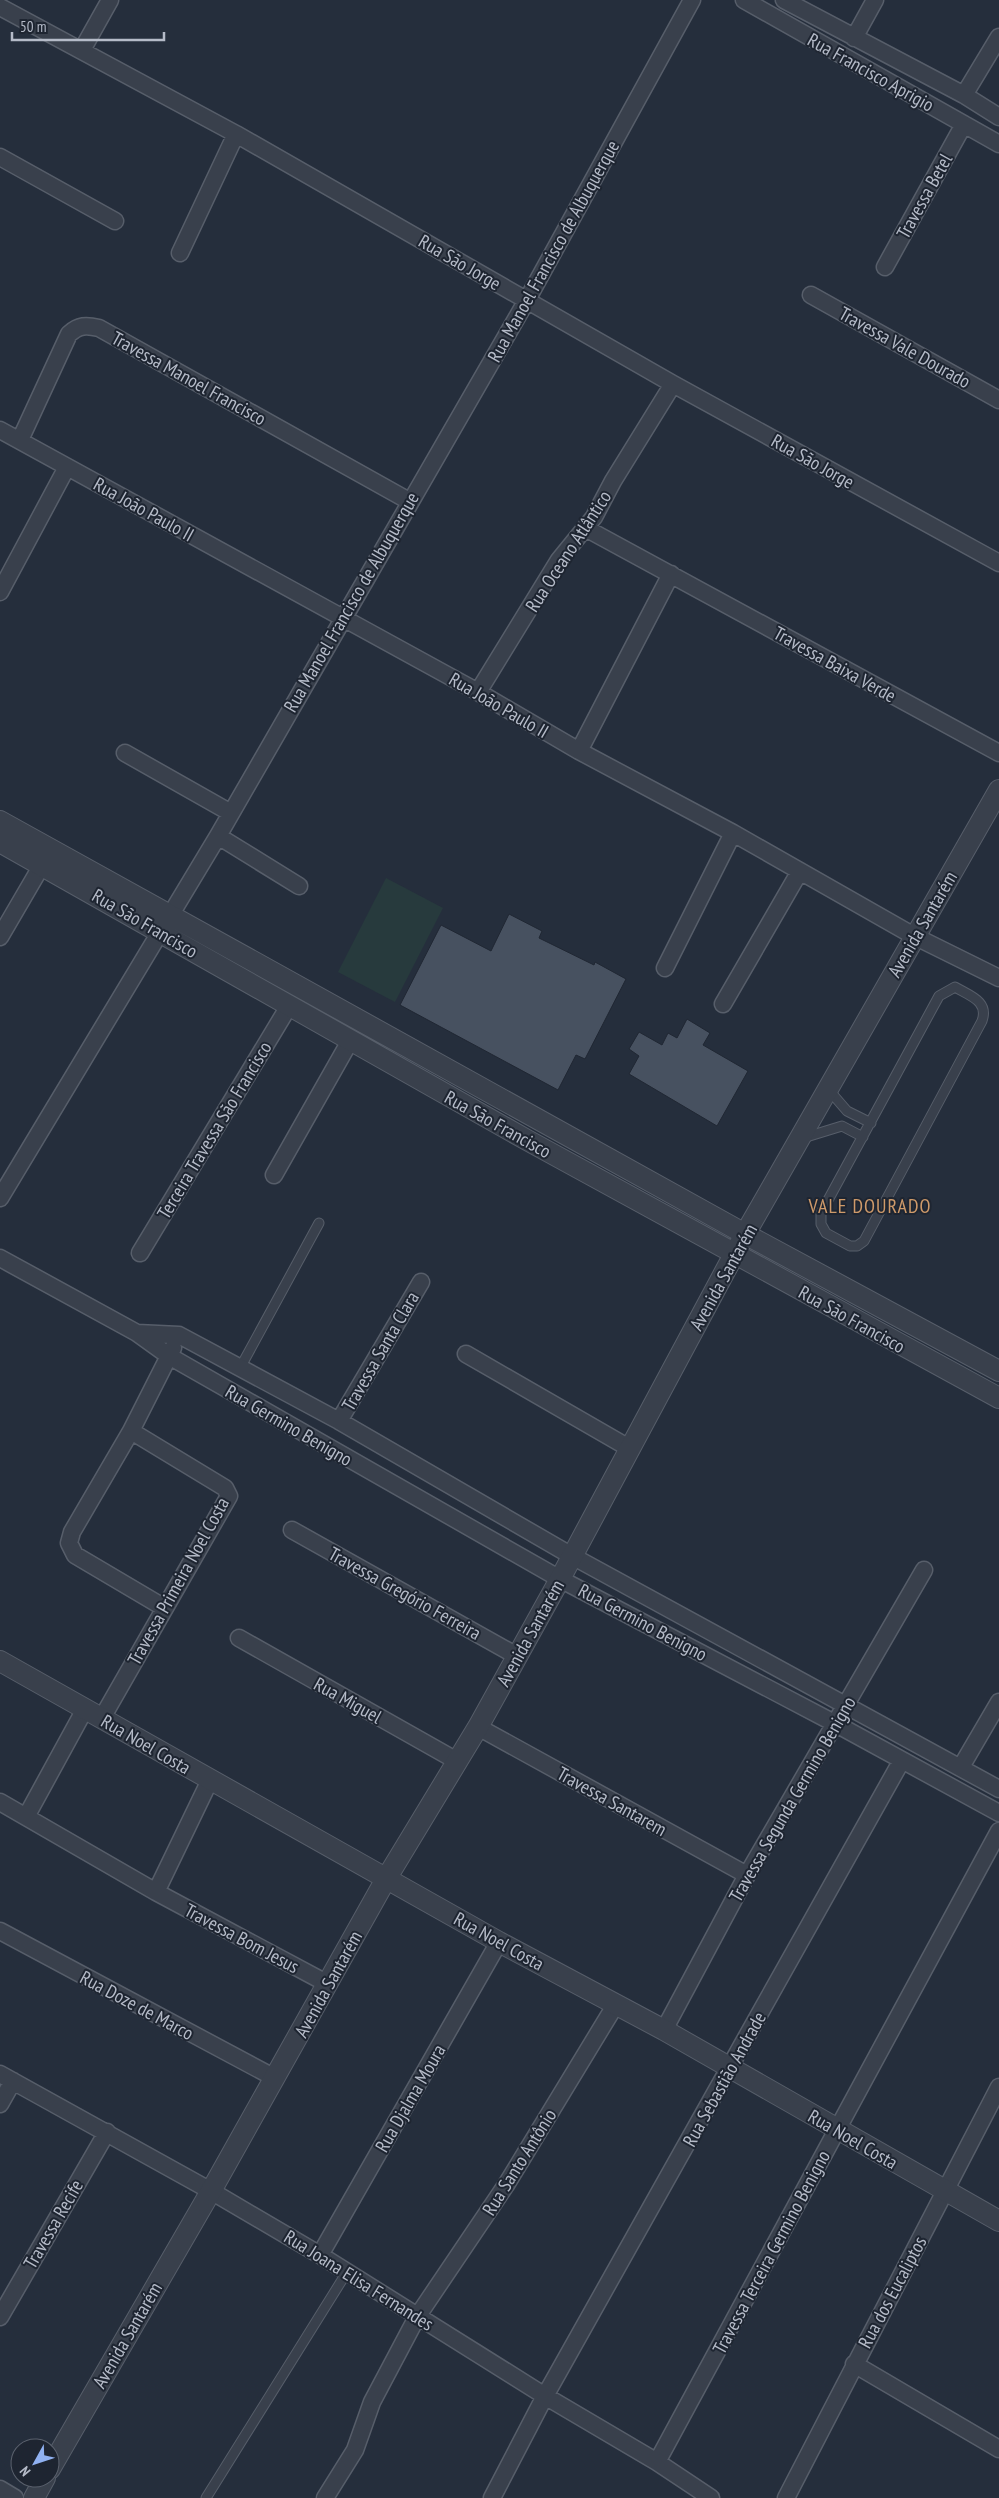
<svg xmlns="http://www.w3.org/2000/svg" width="999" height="2498" font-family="'PT Sans Narrow',sans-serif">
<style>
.green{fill:#273a3d}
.building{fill:#475160;stroke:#202733}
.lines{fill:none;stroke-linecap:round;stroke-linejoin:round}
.service-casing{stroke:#575e6a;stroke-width:11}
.minor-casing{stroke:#575e6a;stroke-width:19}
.tertiary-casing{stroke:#575e6a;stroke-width:22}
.service{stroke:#39404c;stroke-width:9}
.minor{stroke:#39404c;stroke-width:16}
.tertiary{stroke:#39404c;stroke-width:20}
.labels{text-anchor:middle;stroke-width:4;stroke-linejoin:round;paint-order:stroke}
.street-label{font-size:19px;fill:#b5bbc8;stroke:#1e2531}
.neighbourhood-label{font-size:20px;letter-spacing:1px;fill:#ce9a6a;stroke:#1e2531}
</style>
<rect width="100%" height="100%" fill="#252e3c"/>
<path class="green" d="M386,878L443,908L395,1002L338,972Z"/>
<path class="building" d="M509,914L542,931L539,938L594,965L595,962L626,979L585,1059L576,1055L558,1090L400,1005L441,925L491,951Z
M687,1019L710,1033L703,1045L748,1071L717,1126L629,1074L639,1056L629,1049L639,1032L662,1045L668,1033L677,1038Z"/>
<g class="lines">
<defs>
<path id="service" d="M955,987C970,996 989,1001 982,1021L864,1241L857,1246H850L826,1233L821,1224V1213L939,996Z
M828,1089L847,1111L871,1123
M803,1138L842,1126L863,1137
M240,1368L319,1223
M206,2498L347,2272"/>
<path id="minor" d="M744,0L999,144
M784,0L964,95L999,117
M0,7L236,134L673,384L999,563
M854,38L875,0
M82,50L110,0
M964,95L999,37
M0,157L115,221
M180,253L236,134
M885,267L964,124
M811,295L999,400
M0,430L478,692L579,751L733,833L914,936L999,978
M20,440L69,334C79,325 86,325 99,328L409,501
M587,529L999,753
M0,592L67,467
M478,692L559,560L594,517L613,481L673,384
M579,751L671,574
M125,753L231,813
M218,836L299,886
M0,937L42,865
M665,968L733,833
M723,1004L800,871
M274,1175L350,1041
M0,1198L218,836L527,300L692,0
M140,1253L289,1006
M0,1258L137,1333L169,1356L560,1579L836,1724L999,1813
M137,1333L179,1335L339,1421L572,1556L999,1789
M466,1354L629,1448
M339,1421L421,1282
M292,1530L517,1656
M163,1607L75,1555L69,1543L72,1532L131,1431L173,1348
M239,1638L457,1761
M102,1718L229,1496L225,1488L131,1431
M478,1727L747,1875
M961,1767L999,1702
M0,1802L156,1892L328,1984
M26,1817L85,1709
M156,1892L210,1780
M0,1931L275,2078
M664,2030L747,1875L924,1570
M0,2074L211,2191L320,2255L545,2396L657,2462L711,2498
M0,2104L13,2081
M320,2255L499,1942
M0,2317L107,2132
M854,2364L999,2449
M657,2462L999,1831
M0,2489L15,2498
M325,2498L355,2450L372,2402L417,2317L506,2185L616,2004
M492,2498L545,2396L902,1760
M786,2498L999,2087"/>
<path id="tertiary" d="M0,821L745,1234L999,1371
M0,842L527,1140L999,1398
M0,1661L499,1942L664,2030L999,2221
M50,2469L211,2191L386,1879L478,1727L560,1579L745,1234L999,790
M34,2498L45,2478"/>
</defs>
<use href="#service" class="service-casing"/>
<use href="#minor" class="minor-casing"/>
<use href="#tertiary" class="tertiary-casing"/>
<use href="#service" class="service"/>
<use href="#minor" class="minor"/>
<use href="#tertiary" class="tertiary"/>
</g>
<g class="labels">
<g class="street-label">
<text transform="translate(871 72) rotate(29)" y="7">Rua Francisco Aprigio</text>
<text transform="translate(924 196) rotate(-61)" y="7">Travessa Betel</text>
<text transform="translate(553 251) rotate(-61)" y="7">Rua Manoel Francisco de Albuquerque</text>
<text transform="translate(460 262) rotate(30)" y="7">Rua São Jorge</text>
<text transform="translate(905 347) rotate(29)" y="7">Travessa Vale Dourado</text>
<text transform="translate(189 378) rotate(29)" y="7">Travessa Manoel Francisco</text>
<text transform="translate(813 461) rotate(29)" y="7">Rua São Jorge</text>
<text transform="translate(144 509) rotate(29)" y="7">Rua João Paulo II</text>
<text transform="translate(568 551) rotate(-57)" y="7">Rua Oceano Atlântico</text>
<text transform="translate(351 602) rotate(-60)" y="7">Rua Manoel Francisco de Albuquerque</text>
<text transform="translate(835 664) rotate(29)" y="7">Travessa Baixa Verde</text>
<text transform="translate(499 705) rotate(30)" y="7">Rua João Paulo II</text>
<text transform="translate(145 923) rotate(30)" y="7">Rua São Francisco</text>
<text transform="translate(922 924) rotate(-60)" y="7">Avenida Santarém</text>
<text transform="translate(498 1124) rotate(29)" y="7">Rua São Francisco</text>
<text transform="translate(214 1130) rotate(-59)" y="7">Terceira Travessa São Francisco</text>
<text transform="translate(723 1277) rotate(-61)" y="7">Avenida Santarém</text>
<text transform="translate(852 1319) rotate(29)" y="7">Rua São Francisco</text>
<text transform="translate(380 1351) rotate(-60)" y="7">Travessa Santa Clara</text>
<text transform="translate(289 1425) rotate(30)" y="7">Rua Germino Benigno</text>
<text transform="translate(178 1581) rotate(-61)" y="7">Travessa Primeira Noel Costa</text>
<text transform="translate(405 1593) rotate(29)" y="7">Travessa Gregório Ferreira</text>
<text transform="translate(643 1622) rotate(28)" y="7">Rua Germino Benigno</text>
<text transform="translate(530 1633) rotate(-61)" y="7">Avenida Santarém</text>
<text transform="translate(348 1700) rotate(29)" y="7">Rua Miguel</text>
<text transform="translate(146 1744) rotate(30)" y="7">Rua Noel Costa</text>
<text transform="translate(792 1799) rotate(-60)" y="7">Travessa Segunda Germino Benigno</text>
<text transform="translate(612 1801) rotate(29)" y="7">Travessa Santarem</text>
<text transform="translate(242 1938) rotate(28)" y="7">Travessa Bom Jesus</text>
<text transform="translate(499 1941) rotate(29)" y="7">Rua Noel Costa</text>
<text transform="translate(328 1984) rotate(-61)" y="7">Avenida Santarém</text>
<text transform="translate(137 2005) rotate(28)" y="7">Rua Doze de Marco</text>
<text transform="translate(724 2079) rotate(-61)" y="7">Rua Sebastião Andrade</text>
<text transform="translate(410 2098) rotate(-60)" y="7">Rua Djalma Moura</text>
<text transform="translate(853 2139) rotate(30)" y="7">Rua Noel Costa</text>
<text transform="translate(519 2162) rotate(-58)" y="7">Rua Santo Antônio</text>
<text transform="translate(53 2224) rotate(-60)" y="7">Travessa Recife</text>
<text transform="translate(771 2252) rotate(-62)" y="7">Travessa Terceira Germino Benigno</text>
<text transform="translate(359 2280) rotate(32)" y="7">Rua Joana Elisa Fernandes</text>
<text transform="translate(892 2292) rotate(-62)" y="7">Rua dos Eucaliptos</text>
<text transform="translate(127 2335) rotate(-60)" y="7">Avenida Santarém</text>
</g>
<g class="neighbourhood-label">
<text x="870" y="1213">VALE DOURADO</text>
</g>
</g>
<g transform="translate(35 2463) rotate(230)"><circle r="24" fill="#1e2531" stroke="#5a616d"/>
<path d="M0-4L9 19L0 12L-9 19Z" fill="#90b1f1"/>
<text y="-8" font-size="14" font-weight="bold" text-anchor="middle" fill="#b5bbc8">N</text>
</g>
<path d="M12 32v8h152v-8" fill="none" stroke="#b5bbc8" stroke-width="2.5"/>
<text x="20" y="32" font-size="15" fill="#b5bbc8" stroke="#1e2531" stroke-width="4" paint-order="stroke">50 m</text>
</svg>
